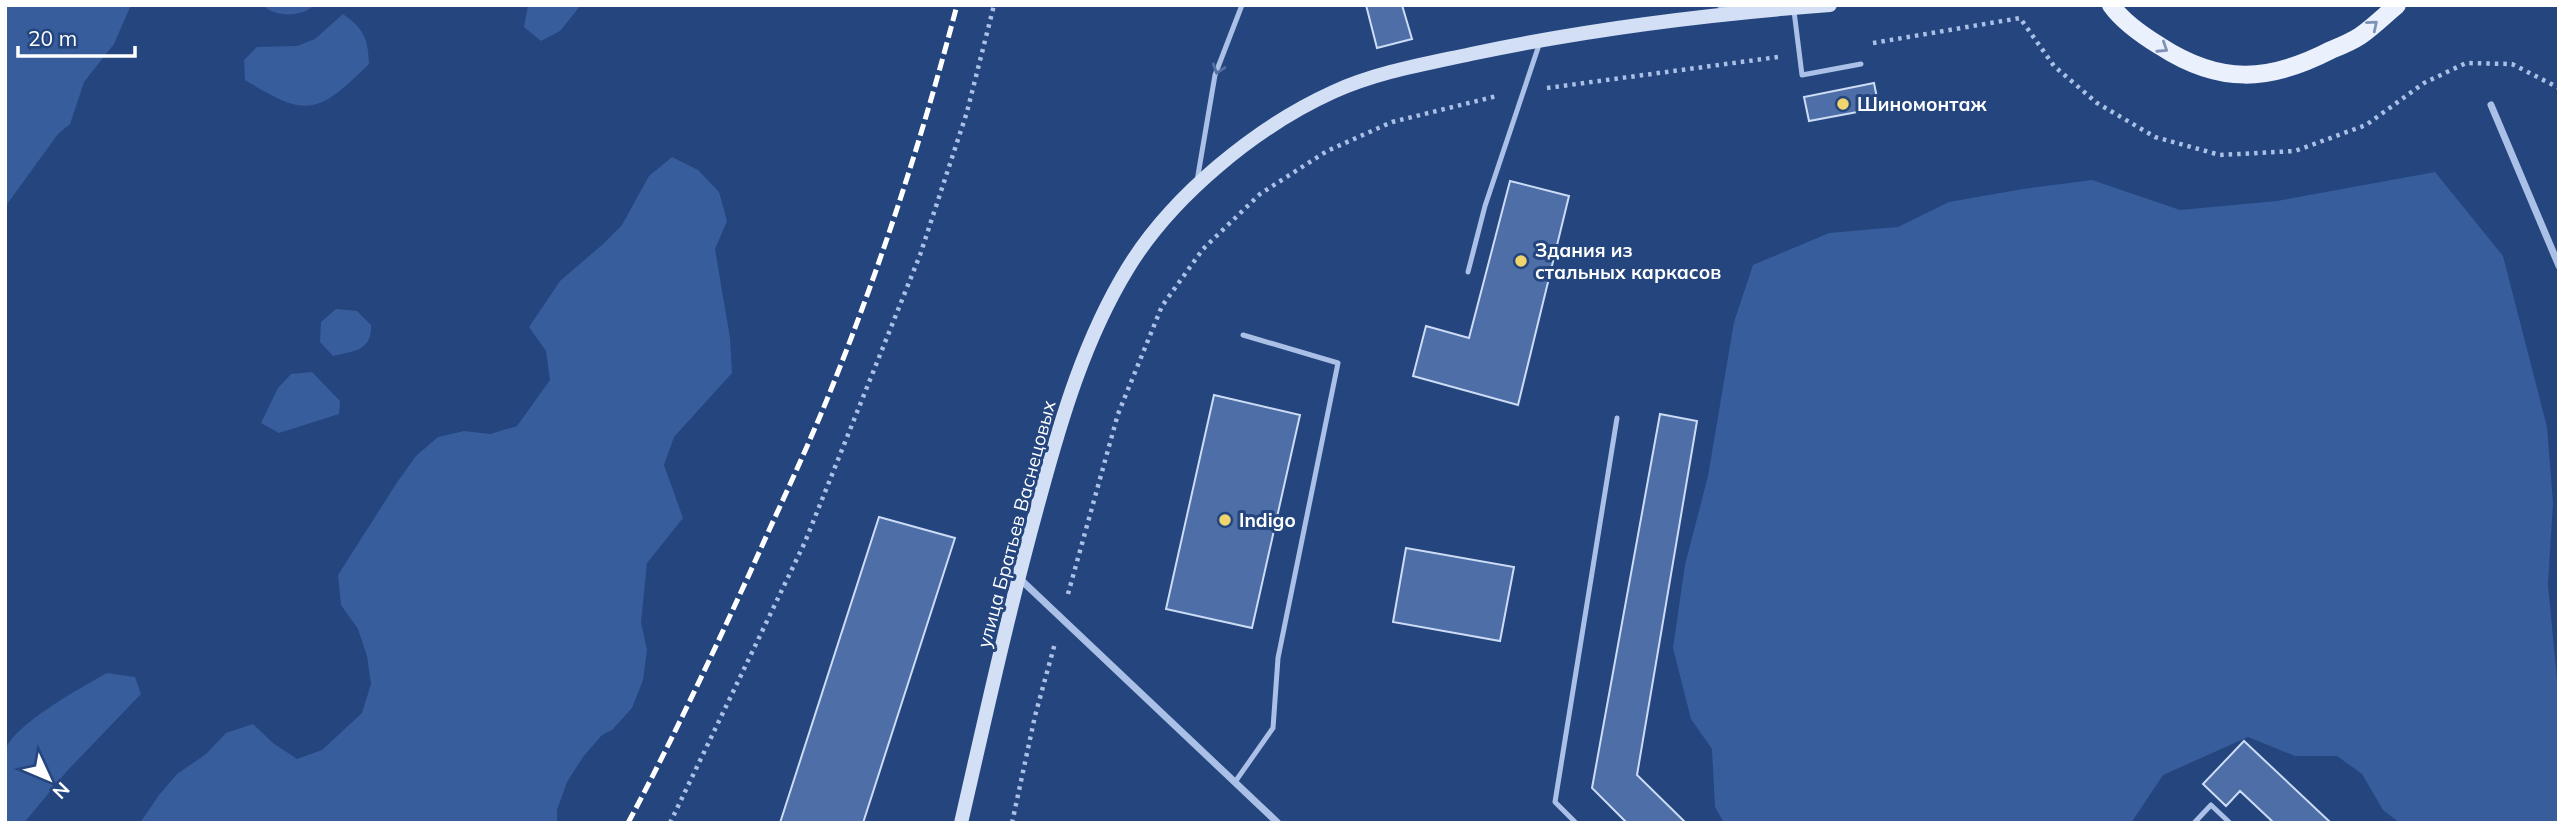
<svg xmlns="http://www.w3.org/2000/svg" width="2564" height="828" font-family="Mulish,sans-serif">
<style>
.green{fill:#385d9c}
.building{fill:#4d6ea7;stroke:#cddcf5;stroke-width:2}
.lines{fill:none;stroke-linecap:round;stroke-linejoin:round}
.path{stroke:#aac0e6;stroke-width:4.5;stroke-dasharray:3.5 5;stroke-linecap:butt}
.lane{stroke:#aac0e6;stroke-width:5}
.street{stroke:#aac0e6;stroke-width:7}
.secondary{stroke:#d3dff5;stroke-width:14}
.primary{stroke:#ebf0fd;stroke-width:18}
.rail{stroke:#fff;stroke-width:5;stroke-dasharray:12 5;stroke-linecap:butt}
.oneway{stroke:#7e92b7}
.oneway2{stroke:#5370a2}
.poi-dot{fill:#f0d56e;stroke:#24457e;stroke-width:2.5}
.labels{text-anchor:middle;stroke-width:6;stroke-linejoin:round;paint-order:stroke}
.poi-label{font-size:19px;font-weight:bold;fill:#fff;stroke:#24457e;text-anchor:start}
.street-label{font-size:19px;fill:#fff;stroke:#24457e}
</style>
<rect width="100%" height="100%" fill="#24457e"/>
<path class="green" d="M5,5H131L114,44L84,82L70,124L58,134L5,207Z
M263,5H314C303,17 275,18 263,5Z
M528,5H581L560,31L541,41L524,27Z
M343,14C364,29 368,38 369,64C317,115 307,118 245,80L244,60L257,47L297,46L315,39Z
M672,157L698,170L719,192L727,221L715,249L730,338L732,373L674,437L664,465L683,518L647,563L641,622L647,650L643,680L632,708L612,730L602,735L583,757L567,782L557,810V823H140L159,795L177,774L206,754L226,733L253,724L273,743L297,759L322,750L362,713L371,684L367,656L358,629L341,605L338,575L398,481L416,456L438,437L464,431L490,434L517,426L550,380L546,351L529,327L560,281L602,245L622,225L649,176Z
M2435,172L2503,256L2547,427L2553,503L2548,585L2559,701V823H2400L2383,810L2362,774L2337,756H2295L2248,737L2163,775L2131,823H1724L1715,807L1712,749L1691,719L1673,648L1685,565L1708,476L1734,322L1753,265L1829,233L1898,227L1949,202L2023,189L2092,180L2180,210L2277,201Z
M336,309L357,311L371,325C372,351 354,351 333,356L320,342L321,322Z
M312,372L340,401L339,414L279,433L261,423L278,388L291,374Z
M107,673L135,677L141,694L67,771L24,823H5C5,800 1,774 5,752C10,726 84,686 107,673Z"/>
<path class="building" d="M1366,5H1402L1412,39L1377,48Z
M1874,83L1879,108L1809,121L1804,97Z
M1510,181L1569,196L1518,405L1413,376L1426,326L1469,338Z
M1214,395L1300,415L1252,628L1166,609Z
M1660,414L1697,421L1637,775L1686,823H1627L1592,788Z
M879,517L955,538L863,823H780Z
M1406,548L1514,567L1500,641L1393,622Z
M2244,741L2331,823H2274L2240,791L2226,806L2203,784Z"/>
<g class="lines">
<path class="path" d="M1873,43L2020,18L2054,66L2097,103L2155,137L2220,155L2295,151L2366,125L2424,83L2466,63L2512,64L2559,88
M1547,88L1778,57
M1068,594L1118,414L1162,306L1203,249L1260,194L1327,151L1392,122L1497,96
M670,823L805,542L920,255L967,112L994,5
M1012,823L1035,716L1055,643"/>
<path class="lane" d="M1718,5L1730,9
M1794,11L1802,75L1861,64
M1197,181L1215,75L1242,5
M1468,272L1485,206L1540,42
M1235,782L1273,728L1278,658L1338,363L1243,335
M1576,823L1555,802L1617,418
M2194,823L2211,805L2230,823"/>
<path class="street" d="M2491,105L2559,266
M1018,577L1278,823"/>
<path class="secondary" d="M961,823C986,714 1010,605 1040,497C1061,419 1085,338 1128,268C1172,196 1256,127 1333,92C1377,72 1425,64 1471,54C1589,29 1710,14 1830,5"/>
<path class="primary" d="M2111,5C2123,22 2142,35 2160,46C2220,85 2269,82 2331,50C2341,46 2351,42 2360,36C2373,27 2385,15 2397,5"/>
<path class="rail" d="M628,823C673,739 713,653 753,566C781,503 811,441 836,377C884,256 924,132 957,5"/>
</g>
<defs><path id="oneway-chevron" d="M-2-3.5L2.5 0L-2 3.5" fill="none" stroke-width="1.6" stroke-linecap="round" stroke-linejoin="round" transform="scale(1.75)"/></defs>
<g class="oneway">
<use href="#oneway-chevron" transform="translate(2373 25) rotate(-40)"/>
<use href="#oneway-chevron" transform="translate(2163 48) rotate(33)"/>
</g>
<use class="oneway2" href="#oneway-chevron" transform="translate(1218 69) rotate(108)"/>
<g class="poi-dot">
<circle cx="1843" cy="104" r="7"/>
<circle cx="1521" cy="261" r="7"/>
<circle cx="1225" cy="520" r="7"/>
</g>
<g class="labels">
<g class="poi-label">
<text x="1857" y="111">Шиномонтаж</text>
<text x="1535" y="257">Здания из<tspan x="1535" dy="22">стальных каркасов</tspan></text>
<text x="1239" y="527">Indigo</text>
</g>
<g class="street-label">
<text transform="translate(1016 524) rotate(-75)" y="7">улица Братьев Васнецовых</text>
</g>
</g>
<rect width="2564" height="828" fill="none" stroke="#ffffff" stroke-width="14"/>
<g transform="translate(49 779) rotate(134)" stroke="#24457e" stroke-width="5" paint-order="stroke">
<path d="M0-5L12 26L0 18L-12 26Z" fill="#ffffff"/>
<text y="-10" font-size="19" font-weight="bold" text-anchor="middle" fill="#ffffff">N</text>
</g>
<path d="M18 46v10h117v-10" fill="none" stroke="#ffffff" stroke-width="3.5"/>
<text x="28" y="46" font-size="21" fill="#ffffff" stroke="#24457e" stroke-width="5" paint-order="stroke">20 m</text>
</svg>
